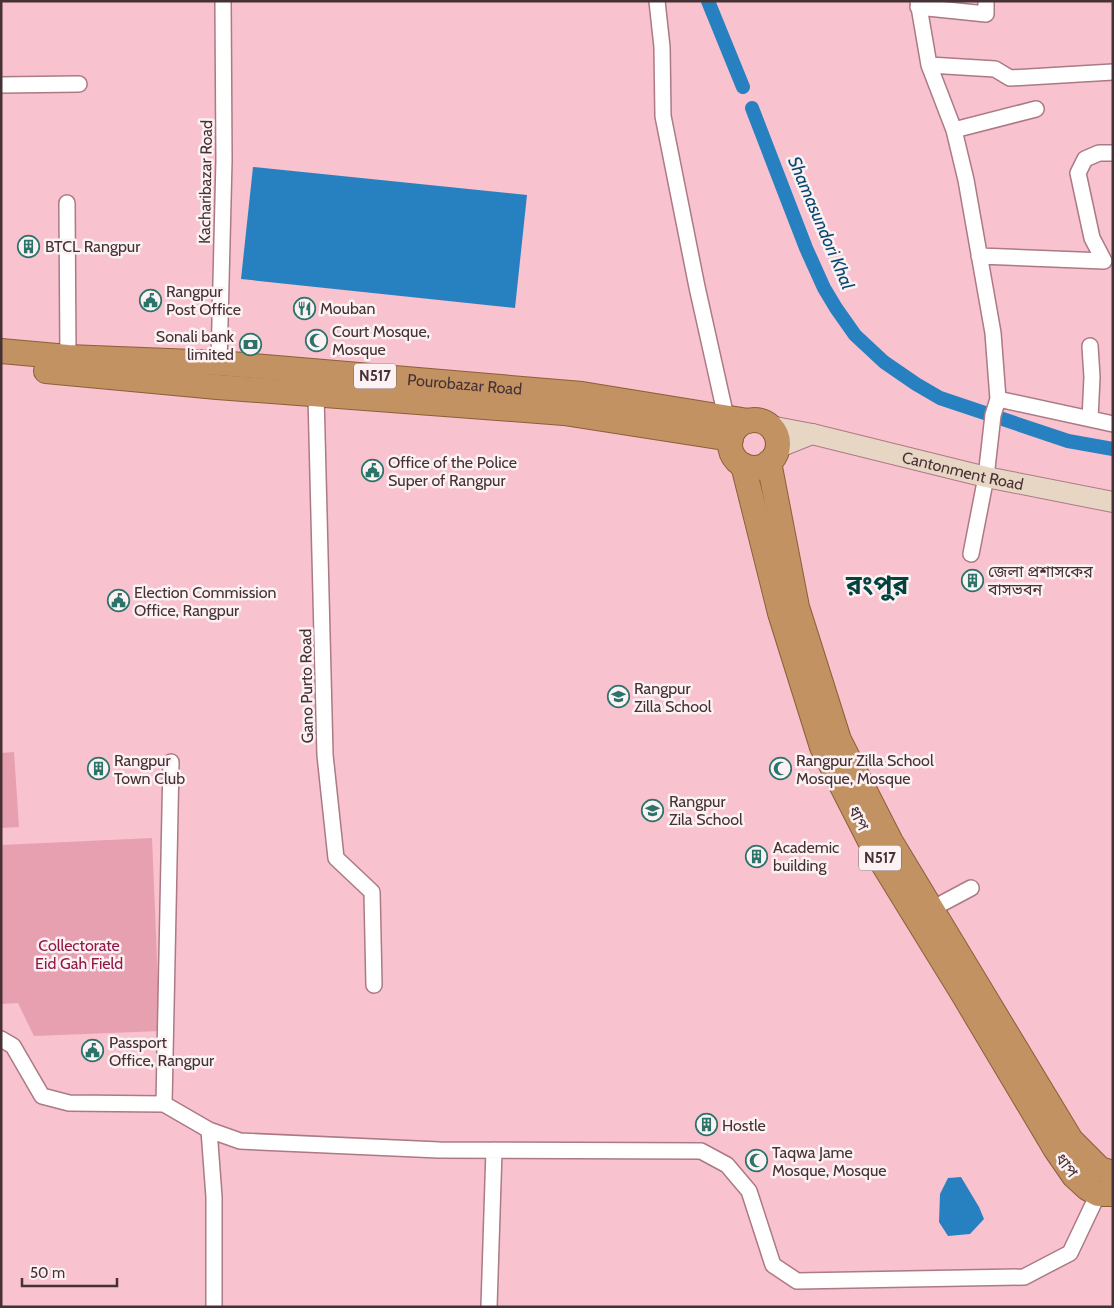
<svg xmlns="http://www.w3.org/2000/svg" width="1114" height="1308" font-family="Cabin,'Noto Sans Bengali',sans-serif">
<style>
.green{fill:#e7a0b0}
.water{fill:#2781c0}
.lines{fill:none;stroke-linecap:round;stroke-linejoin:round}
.canal{stroke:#2781c0;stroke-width:14}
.minor-casing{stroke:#ab7a85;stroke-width:18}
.secondary-casing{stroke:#ab7a85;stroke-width:22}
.trunk-casing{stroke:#8d5e38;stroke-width:26}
.minor{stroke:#fff;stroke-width:15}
.secondary{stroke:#e8d6c4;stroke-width:20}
.trunk{stroke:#c29262;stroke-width:24}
.labels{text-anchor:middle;stroke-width:5;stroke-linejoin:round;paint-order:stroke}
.shield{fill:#fcf1f3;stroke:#7d6b6e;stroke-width:1}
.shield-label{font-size:15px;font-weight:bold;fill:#463135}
.street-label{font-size:16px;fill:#463135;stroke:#fcf1f3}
.poi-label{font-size:16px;fill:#463135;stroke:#fcf1f3;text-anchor:start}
.park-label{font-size:16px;fill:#901847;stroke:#fcf1f3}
.water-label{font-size:18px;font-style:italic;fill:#044973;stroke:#fcf1f3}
.town-label{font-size:26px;font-weight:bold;fill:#02433d;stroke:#fcf1f3}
</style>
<rect width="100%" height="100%" fill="#f8c2ce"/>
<path class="green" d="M14,752L19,827L1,828V753Z
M152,838L160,1031L34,1036L18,1003L1,1004V845Z"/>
<path class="water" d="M253,167L527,195L515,308L241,279Z
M961,1177L979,1207L984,1219L970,1234L948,1236L939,1222L940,1194L948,1178Z"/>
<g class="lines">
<path class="canal" d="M708,1L743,87
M752,108L806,248L824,288L836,308L855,335L884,362L916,384L940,398L1068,441L1113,449"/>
<defs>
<path id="minor" d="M657,1L662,47L663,116L697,287L726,417
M918,1L929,65L954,130L966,180L993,333L998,399L993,415L986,477L971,554
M918,7L986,14V1
M929,65L995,69L1010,78L1113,72
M1,85L79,84
M954,130L1036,109
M67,203L68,357
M979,256L1104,261L1092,238L1078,173L1085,159L1099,153H1113
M219,363L224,160L223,1
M318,387L316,395L325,755L336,858L372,892L374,985
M998,399L1113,424
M1090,419L1092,377L1090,346
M924,913L971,888
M1,1039L13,1046L42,1096L69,1103L164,1104L209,1130L240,1141L439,1150L701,1151L727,1165L749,1191L773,1265L797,1281L1024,1277L1070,1253L1098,1194
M164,1104L171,762
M209,1130L214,1197V1307
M489,1307L494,1150"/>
<g id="secondary">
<path id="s1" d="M770,426L812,434L986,477L1113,502"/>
<path d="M777,448L812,434"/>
</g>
<g id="trunk">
<path id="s2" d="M1,351L68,357L219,363L582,394L748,421"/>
<path d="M46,371L217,387L564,413L731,439"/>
<circle cx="754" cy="444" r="24"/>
<path d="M769,462L797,607L839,740L891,842L1071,1140L1100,1169L1113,1173"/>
<path d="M743,465L780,613L822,747L875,851L963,994L1056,1150L1074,1176L1087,1188L1098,1194H1113"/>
</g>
</defs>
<use href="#minor" class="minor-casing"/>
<use href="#secondary" class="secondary-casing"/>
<use href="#trunk" class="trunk-casing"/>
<use href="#minor" class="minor"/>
<use href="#secondary" class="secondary"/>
<use href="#trunk" class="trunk"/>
</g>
<defs>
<symbol id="building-ring" viewBox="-11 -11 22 22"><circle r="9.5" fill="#fcf1f3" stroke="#2c736a" stroke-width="1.5"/><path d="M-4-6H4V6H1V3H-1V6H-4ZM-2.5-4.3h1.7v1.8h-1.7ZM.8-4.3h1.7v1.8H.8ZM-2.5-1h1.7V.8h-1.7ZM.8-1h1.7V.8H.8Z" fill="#2c736a"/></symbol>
<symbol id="civic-ring" viewBox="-11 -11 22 22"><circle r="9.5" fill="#fcf1f3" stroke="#2c736a" stroke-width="1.5"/><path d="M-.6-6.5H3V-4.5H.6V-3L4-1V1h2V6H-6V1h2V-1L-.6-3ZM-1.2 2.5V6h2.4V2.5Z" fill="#2c736a"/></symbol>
<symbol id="restaurant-ring" viewBox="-11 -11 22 22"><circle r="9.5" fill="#fcf1f3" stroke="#2c736a" stroke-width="1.5"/><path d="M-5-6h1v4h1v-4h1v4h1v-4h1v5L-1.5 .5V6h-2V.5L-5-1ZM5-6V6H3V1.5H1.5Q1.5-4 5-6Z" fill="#2c736a"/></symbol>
<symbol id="mosque-ring" viewBox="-11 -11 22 22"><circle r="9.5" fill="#fcf1f3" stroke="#2c736a" stroke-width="1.5"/><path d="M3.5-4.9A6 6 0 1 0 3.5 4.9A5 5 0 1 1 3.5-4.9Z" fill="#2c736a"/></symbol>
<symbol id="bank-ring" viewBox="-11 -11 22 22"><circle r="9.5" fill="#fcf1f3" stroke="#2c736a" stroke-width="1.5"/><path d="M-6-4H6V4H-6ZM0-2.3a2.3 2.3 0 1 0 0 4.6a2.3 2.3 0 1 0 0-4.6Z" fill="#2c736a"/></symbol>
<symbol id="school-ring" viewBox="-11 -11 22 22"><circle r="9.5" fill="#fcf1f3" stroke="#2c736a" stroke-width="1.5"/><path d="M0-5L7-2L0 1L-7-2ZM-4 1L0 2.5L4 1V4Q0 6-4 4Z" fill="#2c736a"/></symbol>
</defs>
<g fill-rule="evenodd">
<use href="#building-ring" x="16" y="234" width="25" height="25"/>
<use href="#civic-ring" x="138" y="288" width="25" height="25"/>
<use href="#restaurant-ring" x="292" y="296" width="25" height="25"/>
<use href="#mosque-ring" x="304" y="328" width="25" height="25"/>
<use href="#bank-ring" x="238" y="332" width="25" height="25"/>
<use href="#civic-ring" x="360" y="458" width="25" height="25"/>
<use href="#building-ring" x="960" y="568" width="25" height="25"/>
<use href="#civic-ring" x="106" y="588" width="25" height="25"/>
<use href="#school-ring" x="606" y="684" width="25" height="25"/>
<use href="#building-ring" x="86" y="756" width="25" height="25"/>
<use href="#mosque-ring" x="768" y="756" width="25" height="25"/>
<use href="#school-ring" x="640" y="798" width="25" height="25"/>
<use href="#building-ring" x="744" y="844" width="25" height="25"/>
<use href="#civic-ring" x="80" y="1038" width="25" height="25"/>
<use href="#building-ring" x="694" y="1112" width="25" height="25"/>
<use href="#mosque-ring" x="744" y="1148" width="25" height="25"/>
</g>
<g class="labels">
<g class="shield">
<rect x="354" y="363.5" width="42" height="25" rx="4"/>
<rect x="859" y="845.5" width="42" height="25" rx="4"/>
</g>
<g class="shield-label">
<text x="375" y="381">N517</text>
<text x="880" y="863">N517</text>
</g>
<g class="street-label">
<text transform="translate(205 182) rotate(-89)" y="6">Kacharibazar Road</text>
<text dy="6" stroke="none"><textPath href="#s2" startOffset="465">Pourobazar Road</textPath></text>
<text dy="6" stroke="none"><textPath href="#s1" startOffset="198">Cantonment Road</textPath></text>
<text transform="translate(306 686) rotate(-91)" y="6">Gano Purto Road</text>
<text transform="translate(859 818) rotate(63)" y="6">ধাপ</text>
<text transform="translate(1067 1165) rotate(53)" y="6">ধাপ</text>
</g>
<g class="poi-label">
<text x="45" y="252">BTCL Rangpur</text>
<text x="166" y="297">Rangpur<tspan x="166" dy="18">Post Office</tspan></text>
<text x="320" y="314">Mouban</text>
<text x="332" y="337">Court Mosque,<tspan x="332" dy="18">Mosque</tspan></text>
<text x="234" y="342" text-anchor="end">Sonali bank<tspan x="234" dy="18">limited</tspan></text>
<text x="388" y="468">Office of the Police<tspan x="388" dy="18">Super of Rangpur</tspan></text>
<text x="988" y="577">জেলা প্রশাসকের<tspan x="988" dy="18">বাসভবন</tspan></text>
<text x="134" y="598">Election Commission<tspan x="134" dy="18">Office, Rangpur</tspan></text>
<text x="634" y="694">Rangpur<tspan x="634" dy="18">Zilla School</tspan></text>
<text x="114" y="766">Rangpur<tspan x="114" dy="18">Town Club</tspan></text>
<text x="796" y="766">Rangpur Zilla School<tspan x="796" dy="18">Mosque, Mosque</tspan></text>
<text x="669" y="807">Rangpur<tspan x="669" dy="18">Zila School</tspan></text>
<text x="773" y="853">Academic<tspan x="773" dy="18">building</tspan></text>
<text x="109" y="1048">Passport<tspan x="109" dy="18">Office, Rangpur</tspan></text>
<text x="722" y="1131">Hostle</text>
<text x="772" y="1158">Taqwa Jame<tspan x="772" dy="18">Mosque, Mosque</tspan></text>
</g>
<g class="park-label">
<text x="79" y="951">Collectorate<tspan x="79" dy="18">Eid Gah Field</tspan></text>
</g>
<g class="water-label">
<text transform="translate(821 223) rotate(67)" y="6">Shamasundori Khal</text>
</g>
<g class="town-label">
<text x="877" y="594">রংপুর</text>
</g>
</g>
<rect width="1114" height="1308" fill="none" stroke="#463135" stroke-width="5"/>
<path d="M22 1278v8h95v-8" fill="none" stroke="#463135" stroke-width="2.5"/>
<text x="30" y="1278" font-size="15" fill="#463135" stroke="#fcf1f3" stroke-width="4" paint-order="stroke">50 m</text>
</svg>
